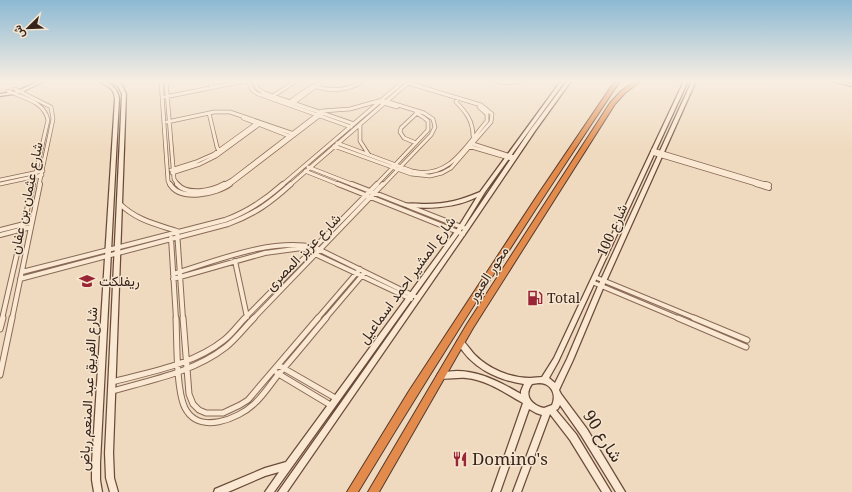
<svg xmlns="http://www.w3.org/2000/svg" width="852" height="492" font-family="'Noto Serif',Vazirmatn,serif">
<style>
.lines{fill:none;stroke-linecap:round;stroke-linejoin:round}
.street-far2-casing{stroke:#886a57;stroke-width:4.5}
.street-far1-casing{stroke:#886a57;stroke-width:6}
.street-casing{stroke:#886a57;stroke-width:7}
.secondary-casing{stroke:#6a4b3a;stroke-width:2.5}
.highway-casing{stroke:#55392c;stroke-width:2}
.street-far2{stroke:#fae8d2;stroke-width:3}
.street-far1{stroke:#fae8d2;stroke-width:4}
.street{stroke:#fae8d2;stroke-width:5}
.secondary{fill:#fae8d2;fill-rule:evenodd}
.highway{fill:#e28b4c;fill-rule:evenodd}
.labels{text-anchor:middle;stroke-width:3;stroke-linejoin:round;paint-order:stroke}
.street-label{font-size:14px;fill:#37251c;stroke:#f6e5cf}
.poi-label{font-size:14px;fill:#37251c;stroke:#f6e5cf;text-anchor:start}
.near-street-label{font-size:17px;fill:#37251c;stroke:#f6e5cf}
.near-poi-label{font-size:17px;fill:#37251c;stroke:#f6e5cf;text-anchor:start}
</style>
<rect width="100%" height="100%" fill="#efdabf"/>
<g class="lines">
<defs>
<path id="street-far2" d="M161,81L168,181L170,185
M166,81L174,179L178,185
M210,81L212,88
M248,81L252,90L258,94L351,127
M254,81L258,89L264,93L354,124
M494,81L507,83L522,81
M312,86C331,91 346,92 363,81
M15,89L51,107L53,119L39,185
M8,91C23,98 44,101 48,120L33,185
M273,96L296,81
M165,97L245,81
M458,98L456,102C466,112 473,121 473,136
M380,102L397,107
M288,103L312,86
M292,104L323,81
M209,113L217,147L220,153
M243,118L289,136
M167,122L214,112H230L294,134
M360,125V141L369,155
M337,143L412,171C450,180 466,145 487,121V114L479,107
M416,143L404,138L400,132L401,128L417,113
M470,143L514,157
M334,146L411,174L430,176L442,173L451,168L491,122L492,114L481,105L408,83
M468,146L512,159
M653,150L769,185
M652,153L759,185
M308,167L354,185
M171,170L196,162L214,154L257,123
M305,171L340,185
M172,173L200,164L216,156L261,123
M0,180L43,171
M0,184L42,175
M223,185L232,180L322,111L350,109L382,100L424,113L433,119L435,127L431,135L383,185
M229,185L323,113
M282,185L404,81
M290,185L410,81
M376,185L428,130V121L423,117L416,113"/>
<path id="street-far1" d="M170,184C180,202 217,194 230,184
M177,184C187,196 212,191 224,184
M338,184L463,234
M352,184L464,228
M756,184L769,188
M766,184L769,185
M119,203C136,220 155,224 177,231L183,319
M0,230L32,222
M0,235L31,227
M171,238L176,319
M235,261L247,317
M22,272L225,220C248,212 265,200 283,184
M173,274C216,261 270,238 314,247L418,298
M595,277L697,319
M20,279L228,224C255,214 270,203 291,184
M173,279L265,253L302,248L411,299
M592,282L680,319
M2,319L33,184
M12,319L40,184
M244,319L377,184
M253,319L383,184
M317,319L360,269
M325,319L365,272"/>
<path id="street" d="M176,318C177,340 176,390 185,408C199,435 238,419 254,404C263,396 270,385 277,376C294,357 310,337 326,318
M183,318L189,394L193,404L199,410L206,413H223L240,405L248,400L318,318
M678,318L746,347
M694,318L747,340
M0,329L3,318
M278,365L337,399
M277,373L332,406
M0,375L12,318
M112,382C149,372 193,365 224,340C232,334 238,325 245,318
M112,391C151,380 194,372 226,347C236,339 245,327 254,318"/>
<path id="secondary" d="M39,81H44L20,93L0,96V94L18,91Z
M98,81C109,81 118,88 119,99L100,463V480L102,492H94L92,480V463L115,99C114,87 107,86 98,81Z
M110,81C121,81 122,85 126,94L113,453L114,478L118,492H110L106,478L105,453L122,94L118,86Z
M561,81H565L485,192L463,228L274,492H265L279,472L265,476L228,492H214L215,489L265,468L286,462L459,226L477,197C455,208 430,209 406,207L404,206L403,205L404,204C411,203 419,204 426,204C447,204 461,200 480,192Z
M567,81H571L535,131L466,233L287,492H278L462,231L531,129Z
M684,81H688L558,362L549,378L555,383L567,359L598,286L692,81H696L604,286L573,360L559,390L561,394L587,429L625,492H616L581,435L560,405L558,409L556,410L576,434L611,492H602L570,440L550,414L521,492H513L542,415L536,413L529,409L500,492H492L523,403C505,393 487,380 466,378C457,377 445,380 438,378L437,376L438,374C467,364 497,380 521,394V391L524,384C497,380 470,367 457,342L458,340L460,339C466,342 470,350 475,355C489,369 510,378 530,378C534,378 538,377 542,377L554,358ZM539,383C551,383 557,394 552,405L544,408C532,405 523,396 532,384Z
M831,81H839L852,84V86Z"/>
<path id="highway" d="M615,81H620C530,216 442,353 358,492H347L409,391L537,196Z
M636,81H641L625,93L615,104L473,328L379,492H368L467,324L610,103L621,91Z"/>
</defs>
<use href="#street-far2" class="street-far2-casing"/>
<use href="#street-far1" class="street-far1-casing"/>
<use href="#street" class="street-casing"/>
<use href="#secondary" class="secondary-casing"/>
<use href="#highway" class="highway-casing"/>
<use href="#street-far2" class="street-far2"/>
<use href="#street-far1" class="street-far1"/>
<use href="#street" class="street"/>
<use href="#secondary" class="secondary"/>
<use href="#highway" class="highway"/>
</g>
<linearGradient id="sky" x2="0" y2="1"><stop stop-color="#8cb9d3"/><stop offset="0.54" stop-color="#f8eee2"/><stop offset="1" stop-color="#f8eee2" stop-opacity="0"/></linearGradient>
<rect width="852" height="150" fill="url(#sky)"/>
<defs>
<symbol id="school-bare" viewBox="-9 -9 18 18"><path d="M0-5L7-2L0 1L-7-2ZM-4 1L0 2.5L4 1V4Q0 6-4 4Z" fill="#992536" stroke="#f6e5cf" stroke-width="2.5" paint-order="stroke"/></symbol>
<symbol id="fuel-bare" viewBox="-9 -9 18 18"><path d="M-5.5-6h7V0h2V4h1.3V-2.5L3-4.5l.8-.8L6-3V5H2.5V1h-1V6h-7ZM-4.2-4.7v3.2H.2V-4.7Z" fill="#992536" stroke="#f6e5cf" stroke-width="2.5" paint-order="stroke"/></symbol>
<symbol id="restaurant-bare" viewBox="-9 -9 18 18"><path d="M-5-6h1v4h1v-4h1v4h1v-4h1v5L-1.5 .5V6h-2V.5L-5-1ZM5-6V6H3V1.5H1.5Q1.5-4 5-6Z" fill="#992536" stroke="#f6e5cf" stroke-width="2.5" paint-order="stroke"/></symbol>
</defs>
<g fill-rule="evenodd">
<use href="#school-bare" x="76" y="270" width="22" height="22"/>
<use href="#fuel-bare" x="524" y="287" width="22" height="22"/>
<use href="#restaurant-bare" x="449" y="448" width="22" height="22"/>
</g>
<g class="labels">
<g class="street-label">
<text transform="translate(26 198) rotate(-78)" y="5">شارع عثمان بن عفان</text>
<text transform="translate(612 230) rotate(-66)" y="5">شارع 100</text>
<text transform="translate(303 252) rotate(-46)" y="5">شارع عزيز المصرى</text>
<text transform="translate(488 274) rotate(-57)" y="5">محور العبور</text>
<text transform="translate(407 280) rotate(-54)" y="5">شارع المشير احمد اسماعيل</text>
<text transform="translate(88 389) rotate(-87)" y="5">شارع الفريق عبد المنعم رياض</text>
</g>
<g class="poi-label">
<text x="99" y="286">ريفلكت</text>
<text x="547" y="303">Total</text>
</g>
<g class="near-street-label">
<text transform="translate(603 436) rotate(57)" y="6">شارع 90</text>
</g>
<g class="near-poi-label">
<text x="472" y="465">Domino's</text>
</g>
</g>
<g transform="translate(28 28) rotate(247)" stroke="#f6e5cf" stroke-width="3" paint-order="stroke">
<path d="M0-3L7 15L0 10L-7 15Z" fill="#37251c"/>
<text y="-6" font-size="11" font-weight="bold" text-anchor="middle" fill="#37251c">ش</text>
</g>
</svg>
